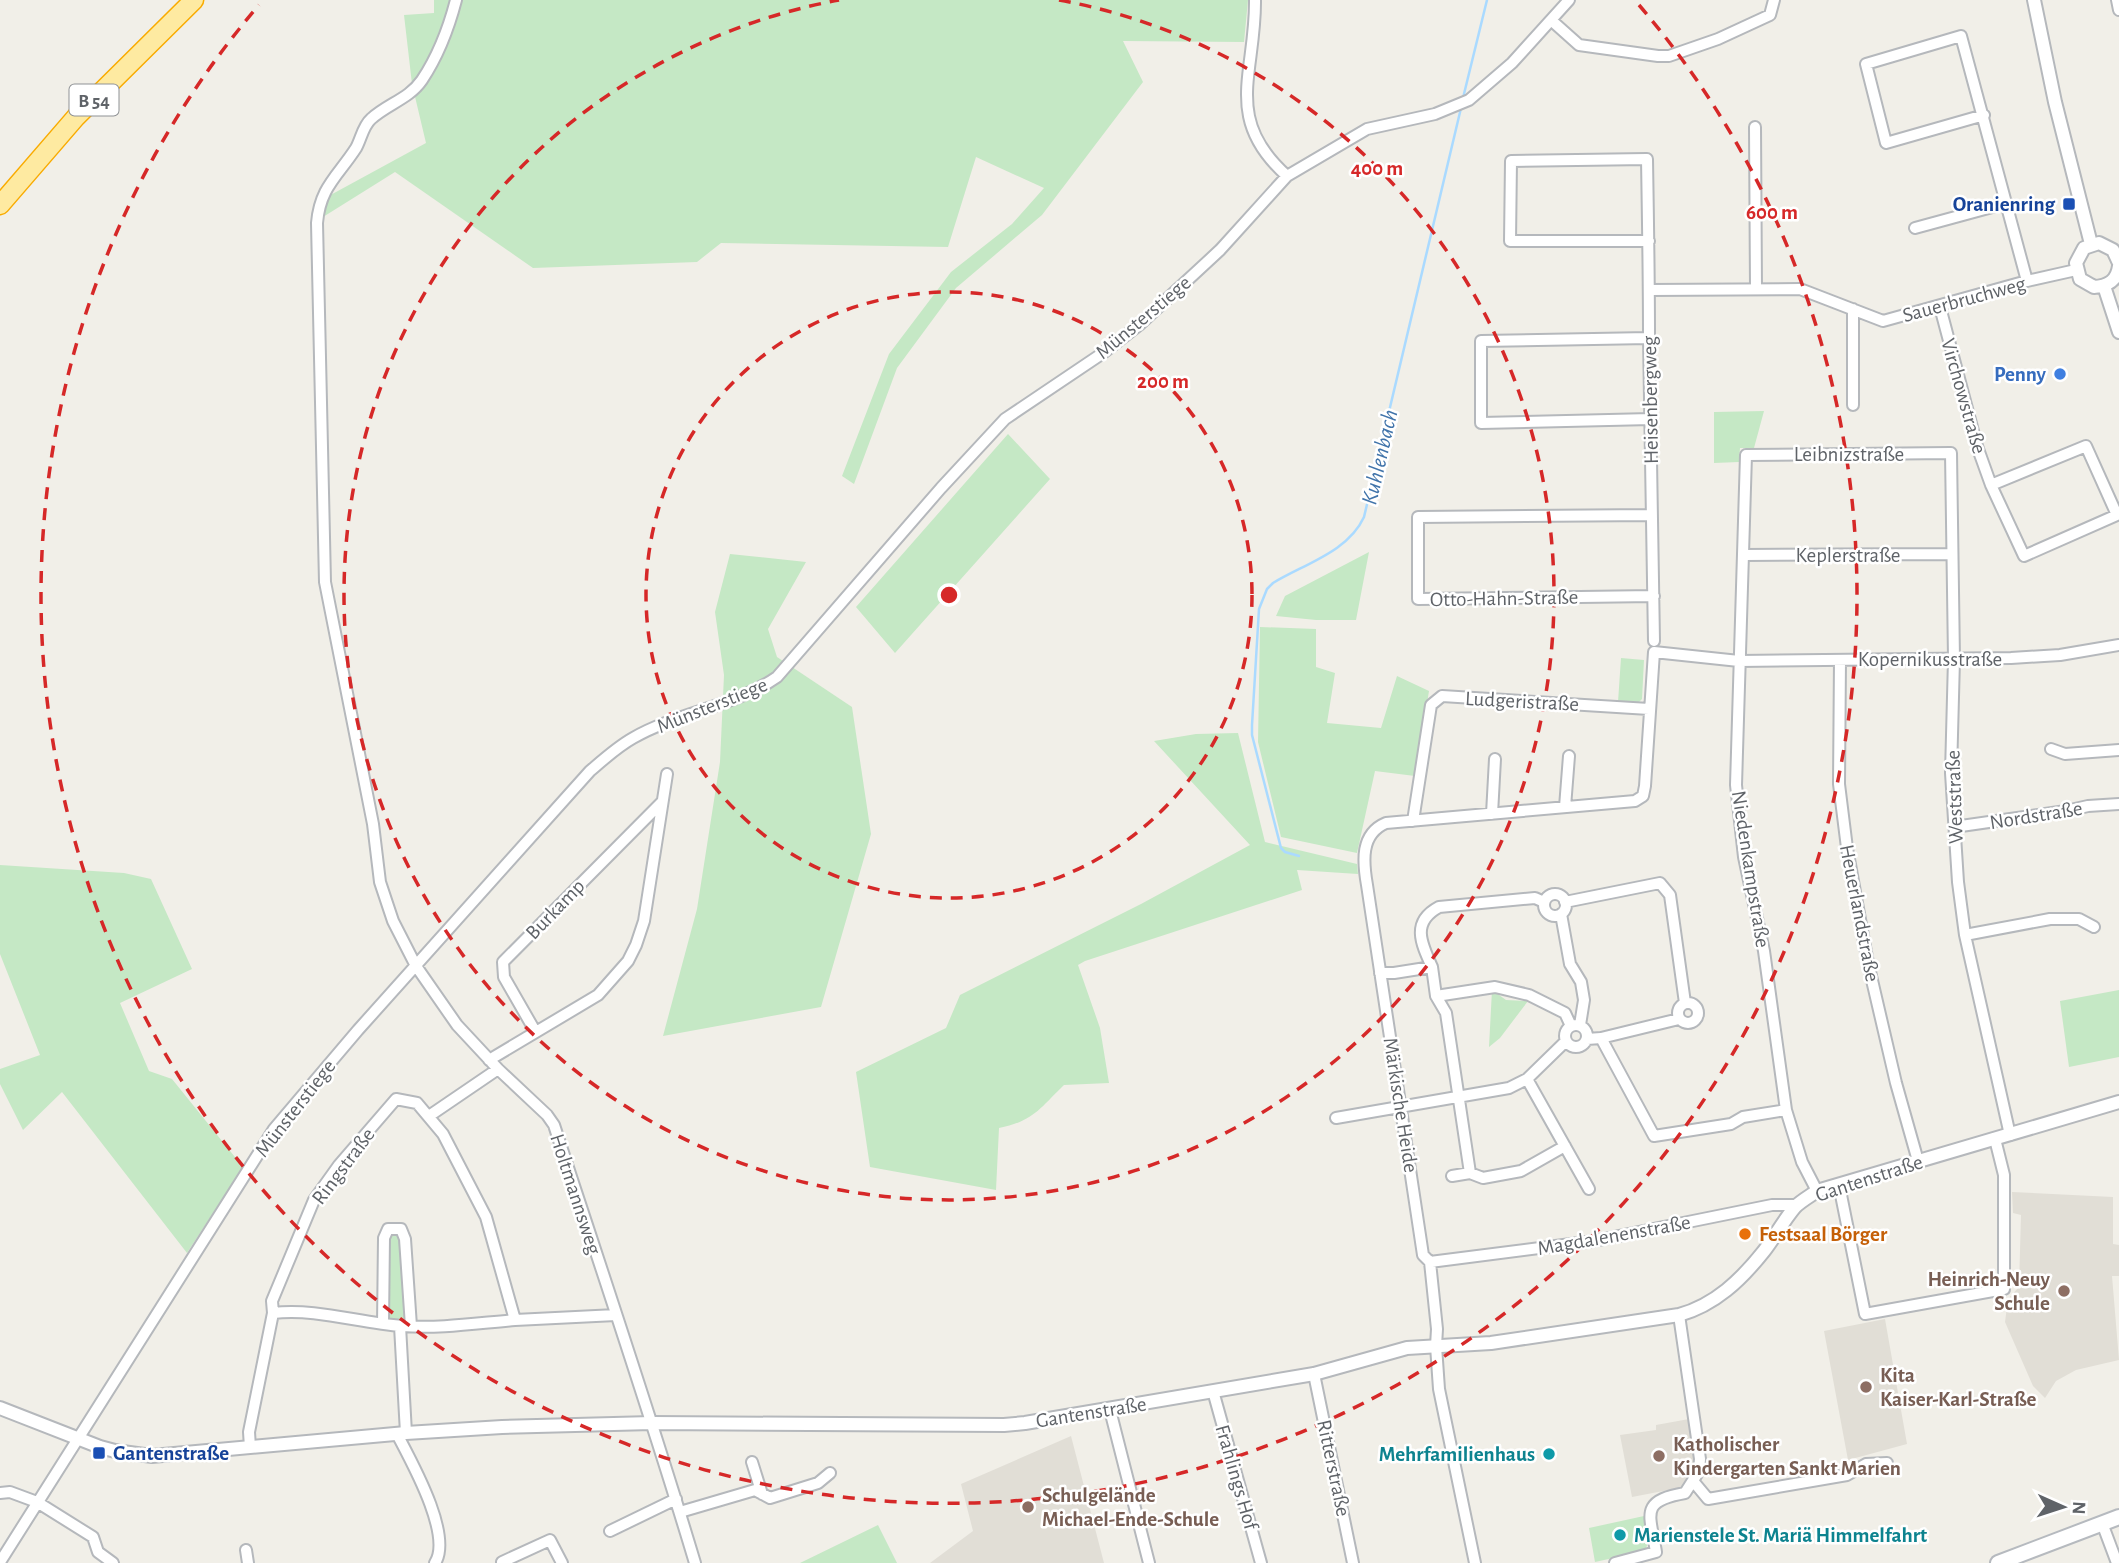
<svg xmlns="http://www.w3.org/2000/svg" width="2119" height="1563" font-family="'Alegreya Sans',sans-serif">
<style>
.education{fill:#e1ded6}
.green{fill:#c5e8c5}
.lines{fill:none;stroke-linecap:round;stroke-linejoin:round}
.stream{stroke:#aadaff;stroke-width:2.5}
.minor-casing{stroke:#b5b8bc;stroke-width:14}
.tertiary-casing{stroke:#b5b8bc;stroke-width:16}
.secondary-casing{stroke:#b6babf;stroke-width:18}
.trunk-casing{stroke:#f9ab00;stroke-width:21}
.minor{stroke:#fff;stroke-width:10}
.tertiary{stroke:#fff;stroke-width:12}
.secondary{stroke:#fff;stroke-width:14}
.trunk{stroke:#feeaa1;stroke-width:18}
.ring{fill:none;stroke:#d62828;stroke-width:3.5;stroke-dasharray:12 9}
.transit-dot{fill:#1a4fb4;stroke:#fff;stroke-width:2.5}
.shop-dot{fill:#3f7fe0;stroke:#fff;stroke-width:2.5}
.food-dot{fill:#e8710a;stroke:#fff;stroke-width:2.5}
.education-dot{fill:#8d6e63;stroke:#fff;stroke-width:2.5}
.culture-dot{fill:#0f9aa8;stroke:#fff;stroke-width:2.5}
.labels{text-anchor:middle;stroke-width:5;stroke-linejoin:round;paint-order:stroke}
.shield{fill:#fff;stroke:#8f9295;stroke-width:2}
.shield-label{font-size:19px;font-weight:bold;fill:#5f6368}
.transit-label{font-size:21px;font-weight:bold;fill:#164399;stroke:#fff;text-anchor:end}
.street-label{font-size:21px;fill:#5f6368;stroke:#fff}
.shop-label{font-size:21px;font-weight:bold;fill:#366cbe;stroke:#fff;text-anchor:end}
.food-label{font-size:21px;font-weight:bold;fill:#c56008;stroke:#fff;text-anchor:start}
.education-label{font-size:21px;font-weight:bold;fill:#785e54;stroke:#fff;text-anchor:start}
.culture-label{font-size:21px;font-weight:bold;fill:#0d838f;stroke:#fff;text-anchor:end}
.water-label{font-size:23px;font-style:italic;fill:#4174aa;stroke:#fff}
.centre{fill:#d62828;stroke:#fff;stroke-width:3.5}
.ring-label{font-size:21px;text-anchor:middle;font-weight:bold;fill:#d62828;stroke:#fff;stroke-width:5;stroke-linejoin:round;paint-order:stroke}
</style>
<rect width="100%" height="100%" fill="#f1efe8"/>
<path class="education" d="M2012,1192L2113,1197V1244L2119,1245V1276H2112L2119,1360L2076,1370L2056,1381L2045,1398L2033,1386L2005,1322L2008,1299L2019,1287L2021,1215L2013,1213Z
M1885,1319L1907,1444L1848,1460L1824,1331Z
M1689,1419L1695,1468L1684,1487L1632,1497L1620,1435L1656,1430V1425Z
M1071,1436L1104,1563H930L973,1531L961,1484Z"/>
<path class="green" d="M434,0H1248L1244,42L1123,41L1143,82L1042,215L956,288L897,368L854,484L842,476L889,354L951,272L1012,224L1044,188L976,157L948,247L721,243L697,262L533,268L395,172L323,217L325,198L426,143L412,84L404,15L434,13Z
M1764,411L1754,448H1740L1739,462L1714,463V412Z
M1008,434L1050,479L895,653L856,607Z
M1369,552L1356,620H1316L1276,616L1285,596Z
M730,554L806,562L768,629L777,657L852,707L871,834L821,1007L663,1036L697,909L720,762L724,675L715,612Z
M1260,627L1316,629V667L1335,673L1327,723L1381,728L1397,676L1429,691L1415,776L1375,771L1357,853L1281,837L1258,742Z
M1621,658L1644,660L1642,699L1638,703L1618,702Z
M1238,733L1265,842L1357,864L1358,874L1297,870L1302,890L1085,961L1078,965L1100,1028L1109,1083L1064,1085C1040,1108 1034,1121 999,1128L996,1190L870,1167L856,1072L946,1028L960,995L1141,904L1250,845L1154,741L1196,734Z
M0,865L124,873L151,879L192,969L120,1003L149,1071L172,1079L243,1167L187,1253L62,1092L23,1130L0,1084V1069L40,1055L0,954Z
M1492,990L1506,1000L1528,1001L1500,1038L1489,1047Z
M2119,990V1057L2069,1067L2060,1001Z
M390,1231L400,1232L409,1324L385,1322L387,1239Z
M1644,1516L1649,1540L1645,1551L1595,1562L1589,1528Z
M878,1525L897,1563H800Z"/>
<g class="lines">
<path class="stream" d="M1463,98L1487,0
M1299,856L1285,852L1281,848L1252,735V725L1259,609L1267,589L1273,583C1304,564 1348,552 1364,517L1461,108"/>
<defs>
<path id="minor" d="M456,0C449,27 438,56 422,80C409,99 387,104 371,119C363,126 361,139 356,148C338,176 320,187 317,223L325,582L373,824L380,882L393,921L416,966L457,1025L498,1069L547,1115L554,1125C602,1271 651,1416 695,1563
M1255,0C1256,73 1222,118 1287,176
M2117,0L2119,10
M1551,20L1579,45L1658,56H1669L1718,39L1770,15L1774,0
M1984,115L1886,143L1866,64L1961,36L2027,281
M1755,127L1756,289
M1915,228L2007,203
M1649,241H1510L1511,161L1647,159C1648,218 1649,278 1649,338L1654,641
M1649,290L1800,289L1883,321L2027,281L2076,270
M1940,307L1977,446L1991,485L2024,556L2117,515L2086,446L1991,485
M1853,309V405
M1649,338L1481,341V423L1651,419
M1652,515L1418,517V599L1654,596
M1744,555L1952,554
M1840,660L1839,784L1847,848L1868,963L1896,1083L1918,1161
M2051,749L2065,754L2119,750
M1565,807L1569,756
M1492,814L1495,759
M1413,821L1431,705L1442,696L1649,709
M1954,827L2066,811L2088,806L2119,804
M1544 905a11 11 0 1 1 22 0a11 11 0 1 1-22 0Z
M1565,902L1660,883L1670,895L1685,1003
M1561,914L1570,964L1581,982L1584,1000L1580,1025
M1965,935L2050,919H2079L2094,927
M1432,967L1436,996L1446,1013L1470,1173
M1380,973H1394L1432,967C1421,943 1411,922 1439,907L1535,898L1544,902
M1436,996L1495,987L1529,995L1565,1013L1571,1026
M1678 1013a10 10 0 1 1 20 0a10 10 0 1 1-20 0Z
M1565 1036a11 11 0 1 1 22 0a11 11 0 1 1-22 0Z
M535,1031L504,977L503,962L662,802
M1601,1038L1654,1136L1731,1124L1743,1117L1786,1110
M1587,1039L1601,1038L1679,1019
M489,1060L598,995L628,961L636,945L644,921L667,774
M1527,1079L1589,1189
M429,1116L498,1069
M1336,1118L1509,1088L1527,1079L1566,1041
M1452,1176L1470,1173L1483,1178L1521,1171L1565,1146
M1839,1185L1865,1314L2004,1289V1175L1995,1139
M1817,1191L1802,1162L1786,1110L1764,951L1744,857L1736,785L1746,455L1951,453L1954,659L1951,773L1958,882L1965,935L2010,1135
M1430,1262L1594,1241L1772,1205H1796
M515,1320L616,1315
M383,1324L384,1238L388,1229H401L405,1239L411,1326
M400,1326L406,1433
M1314,1374L1353,1563
M1213,1391L1261,1563
M1110,1410L1149,1563
M397,1434C411,1461 453,1535 435,1563
M250,1447L249,1432L273,1313L272,1301L314,1200L339,1165L396,1099L417,1103L443,1134L486,1217L515,1320C478,1323 439,1329 402,1326C359,1323 317,1308 273,1313
M752,1462L762,1494
M1693,1481L1708,1499L1847,1475L1866,1464L1887,1463
M0,1493L10,1492L37,1502L93,1537L98,1552
M680,1512L755,1490L770,1498L818,1483L830,1473
M2102,1523L2117,1563
M610,1531L676,1499
M246,1550L248,1563
M98,1552L113,1563
M0,1562L274,1129L358,1030L590,771C604,759 617,747 633,738C678,712 734,707 777,677L941,488L1005,419L1103,353L1139,325L1220,250L1287,176L1367,129L1435,114L1469,100L1512,63L1569,0
M502,1562L550,1540L562,1563
M1475,1563L1439,1389L1436,1346L1437,1329L1430,1262L1423,1255L1367,885C1363,862 1360,834 1386,823L1635,801L1643,796L1645,786L1654,652L1739,661L2011,658L2060,655L2119,645
M1615,1563L1656,1552C1650,1514 1639,1501 1685,1493L1699,1471L1700,1459L1679,1315"/>
<path id="tertiary" d="M2034,0L2055,102L2091,244
M2119,263L2113,250L2099,243L2084,248L2076,263L2080,279L2094,287C2108,286 2117,281 2119,266
M2104,286L2119,332
M0,1408L100,1447L115,1451L152,1456L406,1433L502,1427L652,1423L1004,1425L1025,1423L1314,1374L1407,1348L1491,1343L1679,1315C1715,1305 1741,1280 1764,1251C1775,1237 1783,1221 1795,1207C1801,1201 1810,1196 1817,1191L2119,1102"/>
<path id="secondary" d="M1998,1563L2119,1517"/>
<path id="trunk" d="M0,205L76,117L194,0"/>
</defs>
<use href="#minor" class="minor-casing"/>
<use href="#tertiary" class="tertiary-casing"/>
<use href="#secondary" class="secondary-casing"/>
<use href="#trunk" class="trunk-casing"/>
<use href="#minor" class="minor"/>
<use href="#tertiary" class="tertiary"/>
<use href="#secondary" class="secondary"/>
<use href="#trunk" class="trunk"/>
</g>
<g class="ring">
<circle cx="949" cy="595" r="303"/>
<path d="M1059 0A605 605 0 1 1 839 0"/>
<path d="M1639 5A908 908 0 1 1 259 5"/>
</g>
<g class="transit-dot">
<rect x="2062" y="197" width="14" height="14" rx="3.5"/>
<rect x="92" y="1446" width="14" height="14" rx="3.5"/>
</g>
<circle class="shop-dot" cx="2060" cy="374" r="7"/>
<circle class="food-dot" cx="1745" cy="1234" r="7"/>
<g class="education-dot">
<circle cx="2064" cy="1291" r="7"/>
<circle cx="1866" cy="1387" r="7"/>
<circle cx="1659" cy="1456" r="7"/>
<circle cx="1028" cy="1507" r="7"/>
</g>
<g class="culture-dot">
<circle cx="1549" cy="1454" r="7"/>
<circle cx="1620" cy="1535" r="7"/>
</g>
<g class="labels">
<rect class="shield" x="69.5" y="84.5" width="49" height="31" rx="5"/>
<g class="shield-label">
<text x="94" y="107">B 54</text>
</g>
<g class="transit-label">
<text x="2055" y="211">Oranienring</text>
<text x="113" y="1460" text-anchor="start">Gantenstraße</text>
</g>
<g class="street-label">
<text transform="translate(1964 299) rotate(-15)" y="7">Sauerbruchweg</text>
<text transform="translate(1143 317) rotate(-40)" y="7">Münsterstiege</text>
<text transform="translate(1964 396) rotate(74)" y="7">Virchowstraße</text>
<text transform="translate(1650 400) rotate(-91)" y="7">Heisenbergweg</text>
<text x="1849" y="461">Leibnizstraße</text>
<text x="1848" y="562">Keplerstraße</text>
<text transform="translate(1504 598) rotate(-1)" y="7">Otto-Hahn-Straße</text>
<text x="1930" y="666">Kopernikusstraße</text>
<text transform="translate(1522 701) rotate(3)" y="7">Ludgeristraße</text>
<text transform="translate(712 705) rotate(-22)" y="7">Münsterstiege</text>
<text transform="translate(1954 797) rotate(-92)" y="7">Weststraße</text>
<text transform="translate(2036 815) rotate(-9)" y="7">Nordstraße</text>
<text transform="translate(1751 869) rotate(81)" y="7">Niedenkampstraße</text>
<text transform="translate(555 909) rotate(-46)" y="7">Burkamp</text>
<text transform="translate(1860 913) rotate(79)" y="7">Heuerlandstraße</text>
<text transform="translate(1401 1105) rotate(81)" y="7">Märkische Heide</text>
<text transform="translate(295 1108) rotate(-52)" y="7">Münsterstiege</text>
<text transform="translate(343 1166) rotate(-53)" y="7">Ringstraße</text>
<text transform="translate(1869 1178) rotate(-18)" y="7">Gantenstraße</text>
<text transform="translate(576 1194) rotate(72)" y="7">Holtmannsweg</text>
<text transform="translate(1614 1235) rotate(-10)" y="7">Magdalenenstraße</text>
<text transform="translate(1091 1412) rotate(-9)" y="7">Gantenstraße</text>
<text transform="translate(1334 1468) rotate(78)" y="7">Ritterstraße</text>
<text transform="translate(1237 1477) rotate(74)" y="7">Frahlings Hof</text>
</g>
<g class="shop-label">
<text x="2046" y="381">Penny</text>
</g>
<g class="food-label">
<text x="1759" y="1241">Festsaal Börger</text>
</g>
<g class="education-label">
<text x="2050" y="1286" text-anchor="end">Heinrich-Neuy<tspan x="2050" dy="24">Schule</tspan></text>
<text x="1880" y="1382">Kita<tspan x="1880" dy="24">Kaiser-Karl-Straße</tspan></text>
<text x="1673" y="1451">Katholischer<tspan x="1673" dy="24">Kindergarten Sankt Marien</tspan></text>
<text x="1042" y="1502">Schulgelände<tspan x="1042" dy="24">Michael-Ende-Schule</tspan></text>
</g>
<g class="culture-label">
<text x="1535" y="1461">Mehrfamilienhaus</text>
<text x="1634" y="1542" text-anchor="start">Marienstele St. Mariä Himmelfahrt</text>
</g>
<g class="water-label">
<text transform="translate(1379 457) rotate(-77)" y="8">Kuhlenbach</text>
</g>
</g>
<circle cx="949" cy="595" r="10" class="centre"/>
<g class="ring-label">
<text x="1377" y="175">400 m</text>
<text x="1772" y="219">600 m</text>
<text x="1163" y="388">200 m</text>
</g>
<g transform="translate(2063 1507) rotate(93)" stroke="#ffffff" stroke-width="5" paint-order="stroke">
<path d="M0-5L12 26L0 18L-12 26Z" fill="#5f6368"/>
<text y="-10" font-size="19" font-weight="bold" text-anchor="middle" fill="#5f6368">N</text>
</g>
</svg>
